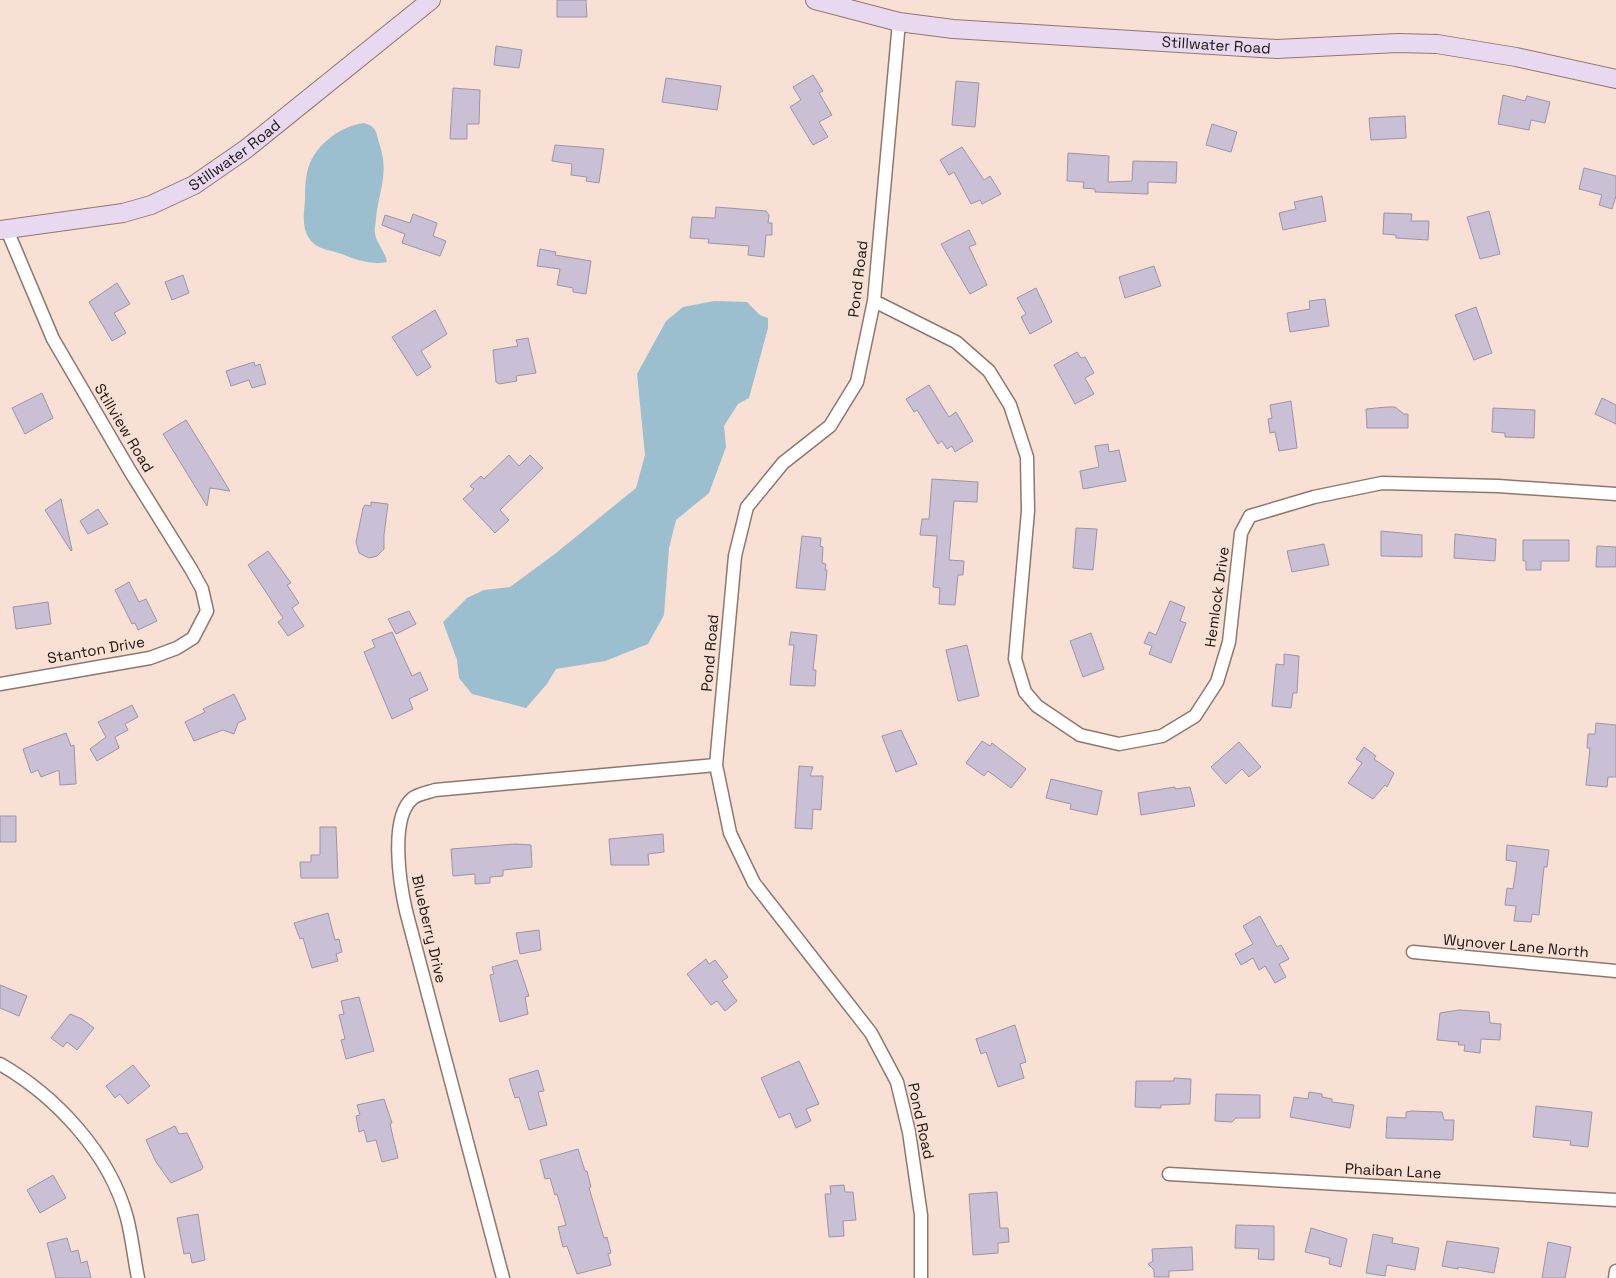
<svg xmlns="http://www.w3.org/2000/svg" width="1616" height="1278" font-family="'Space Grotesk',sans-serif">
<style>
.water{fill:#9bbfcf}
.building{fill:#cac0d5;stroke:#9e94a8}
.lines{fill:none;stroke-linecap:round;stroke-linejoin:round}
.minor-casing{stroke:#8e786d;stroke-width:15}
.secondary-casing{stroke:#8e786d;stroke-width:20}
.minor{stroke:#fff;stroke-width:12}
.secondary{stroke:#e8d9f1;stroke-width:18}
.labels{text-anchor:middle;stroke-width:4;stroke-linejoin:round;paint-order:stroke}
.street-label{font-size:15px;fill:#1b130e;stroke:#f8e0d4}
</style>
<rect width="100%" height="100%" fill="#f8e0d4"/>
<path class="water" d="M364,123C378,127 376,134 380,146C389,174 379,191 376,218C376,223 374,230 375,234C377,244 385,251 387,262C371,265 356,260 342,254C331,250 319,250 311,241C301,229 304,213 305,200C305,191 305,182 307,173C312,147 339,126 364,123Z
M714,301L747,302L760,315L768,318V328L749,398L738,404L724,426L726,447L709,493L676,520L669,548L664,615L648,644L605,661L556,669L547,684L526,708L472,694L459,678L457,660L443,622L467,598L484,590L510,587L556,553L636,488L645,455L637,374L666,321L683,307Z"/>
<path class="building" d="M557,0H586L587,17H557Z
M496,46L522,50L519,68L494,65Z
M813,75L823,91L819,93L832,115L819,122L828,137L813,145L790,107L801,100L793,87Z
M666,78L721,86L717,110L662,102Z
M956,81L979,83L975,127L952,125Z
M453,88L480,90L479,124H467V139H450Z
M1503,95L1525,101L1527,96L1550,102L1545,123L1531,120L1529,130L1498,124Z
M1405,116L1406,138L1371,140L1369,118Z
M1212,124L1237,132L1231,152L1206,145Z
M555,145L604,149L599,183L586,181L587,177L571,175L572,164L552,161Z
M962,147L984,180L990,176L1001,194L982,204L980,200L971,204L954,172L949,175L940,160Z
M1068,153L1109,156L1108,182L1132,181L1133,161L1177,162L1176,183L1148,182V194L1095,192V189L1083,188L1084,182L1067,181Z
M1584,168L1616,176V196L1612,209L1599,205L1602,195L1579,189Z
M1322,196L1326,221L1283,230L1279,213L1296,209L1294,202Z
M716,207L766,211L769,215L768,223H772V235H766L764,257L748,255L749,246L708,243L709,239L690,238L692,217L715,218Z
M1489,211L1500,254L1480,259L1467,217Z
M1384,213L1412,214L1411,221H1429L1428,240L1396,238V235L1383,234Z
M413,214L437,223L433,236L446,241L440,256L402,243L405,234L382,225L385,215L410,223Z
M969,230L976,244L969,247L987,285L970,294L941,244Z
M540,249L556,252L555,255L591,261L586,294L573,292V288L557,285L560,269L537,266Z
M1154,266L1161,286L1125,298L1119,277Z
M183,275L189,293L172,300L165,282Z
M117,283L130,304L114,313L126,333L112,341L89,302Z
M1036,288L1052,322L1030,334L1021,317L1026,314L1017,298Z
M1325,299L1329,326L1290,332L1287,313L1310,309L1309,301Z
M1476,307L1492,353L1474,360L1455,315Z
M435,310L447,334L421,351L431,367L417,376L392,337Z
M528,338L536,373L516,376L517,381L499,384L496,382L493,350L518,346L516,340Z
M1077,352L1081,358L1085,357L1094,373L1085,378L1094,394L1075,404L1054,365Z
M254,362L255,366L260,364L266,384L252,388L249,380L231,386L226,371Z
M929,385L949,417L956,412L973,441L955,452L952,446L947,449L942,441L938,444L917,410L914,412L906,399Z
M42,393L53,418L25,434L12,408Z
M1602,398L1616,405V424L1595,414Z
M1291,401L1297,448L1279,451L1275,432L1270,433L1268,419L1272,418L1270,405Z
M1387,407H1395L1404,414H1408V428H1367L1366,409Z
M1493,408L1535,410L1534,438L1505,437V433L1492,432Z
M186,420L230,491L210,488L207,506L163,434Z
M1108,444L1109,452L1119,450L1126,481L1083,489L1080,471L1099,467L1095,446Z
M509,455L519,466L530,455L543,468L500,510L509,520L495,533L463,499L474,489L470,486L481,476L484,479Z
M932,479L978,482L977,502L954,501L949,560L964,561L963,575H958L955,605L939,604L940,588L933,587L937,536L920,535L922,519H929Z
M61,499L72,550L71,551L45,510Z
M371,502L388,504L384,535V549L377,556L369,558L359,553L356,542L363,508L365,505L371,506Z
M98,509L108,524L88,534L80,521Z
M1076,528L1097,529L1093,570L1073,568Z
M1381,531L1422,535V557L1381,556Z
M1455,534L1496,539L1495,561L1454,558Z
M802,536L821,538L820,546L823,547L822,563L826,564L825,570H827L825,590L796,588Z
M1523,540H1569V561H1541V570H1526V561H1523Z
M1324,544L1329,565L1292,572L1287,551Z
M1597,546L1616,547V567H1596Z
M268,551L291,583L287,585L299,603L292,608L304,626L288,636L278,622L283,618L248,565Z
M129,582L139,602L146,599L157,621L138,630L135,623L132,624L115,590Z
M1170,601L1185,607L1180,621L1186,623L1171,663L1149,654L1152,646L1144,643L1149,632L1156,635Z
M48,602L51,624L16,629L13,607Z
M409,611L416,624L396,634L388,619Z
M392,632L412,676L420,672L428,690L409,699L413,709L392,719L364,652L375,647L372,640Z
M791,632L817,635L813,670H816L815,686L790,685L794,645H789Z
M1091,633L1104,669L1083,677L1070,641Z
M967,645L979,696L958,701L946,650Z
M1284,654L1299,656L1297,693H1293L1291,708L1272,706L1276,664L1284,665Z
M234,694L246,719L238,723L234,734L223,730L194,741L185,722L205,712L203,709Z
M132,705L138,717L125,724L128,730L115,737L119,748L97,761L90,749L106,737L98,722Z
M1596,723L1616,725V777H1608L1607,787L1586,785L1590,748H1587L1588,734H1595Z
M901,730L917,764L896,772L882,736Z
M66,733L71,746L74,745L76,784L60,785L59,770L41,777L38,770L31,773L23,749Z
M982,741L990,746L992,743L1026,769L1011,788L988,771L984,776L966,763Z
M1239,742L1261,767L1249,777L1242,769L1226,784L1211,767Z
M1364,747L1376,756L1374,759L1394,773L1387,787L1385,785L1373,799L1348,783L1362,763L1356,759Z
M799,766L813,767L810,776H823L821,810L813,809L812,829L795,828Z
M1051,779L1102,791L1097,815L1070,809L1071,804L1046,798Z
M1175,787V789L1190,787L1195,806L1141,815L1138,793Z
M0,816H16V842H0Z
M320,827H336L338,878H301L300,862H311V855H320Z
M663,834L664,852L648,854L649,865H611L609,839Z
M515,844L531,845L532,867L503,870V876L490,877V883L475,884V874L453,876L451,849Z
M1507,845L1549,850L1547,867H1544L1539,915L1532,914L1531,922L1514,921L1516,906L1505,905L1507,888L1513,889L1517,862L1506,860Z
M328,913L335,940L339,939L342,952L336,954L338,961L312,968L303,938L300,939L294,923Z
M1260,916L1277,947L1281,945L1289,959L1279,964L1286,977L1275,983L1265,966L1259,970L1253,958L1241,965L1235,954L1253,944L1243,926Z
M539,930L541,950L520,954L516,933Z
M706,959L709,964L715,960L728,977L722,981L737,1001L725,1011L717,1001L711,1005L687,974Z
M517,960L529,996L525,997L528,1014L500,1022L490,975L494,974L492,967Z
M0,985L27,996L19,1016L0,1008Z
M359,997L374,1051L346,1059L341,1040L345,1039L339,1015L344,1014L341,1001Z
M1459,1010L1489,1012L1490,1023L1501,1024L1500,1040L1481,1039L1480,1053L1464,1051L1465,1045H1458L1459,1042L1437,1040L1440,1013Z
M70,1014L82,1019L94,1028L77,1050L67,1042L63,1047L51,1038Z
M1015,1025L1026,1062L1020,1064L1024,1078L998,1087L986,1052L981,1054L976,1039Z
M799,1061L819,1104L806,1109L811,1121L796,1128L790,1113L779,1118L761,1078Z
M133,1065L150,1086L128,1104L120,1094L115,1098L106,1086Z
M538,1070L544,1091L538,1092L547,1125L529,1130L519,1097L515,1098L509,1079Z
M1174,1078L1191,1079L1190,1104L1161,1105V1108L1135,1107L1136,1081H1174Z
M1309,1092L1322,1094V1097L1332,1099V1102L1354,1105L1350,1128L1290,1117L1294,1097L1308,1099Z
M1216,1094L1260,1095V1118H1236L1232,1122L1215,1121Z
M384,1099L392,1123L390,1124L398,1158L382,1162L376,1140L367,1142L364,1130L359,1132L356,1116L360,1115L357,1105Z
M1536,1106L1592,1112L1588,1147L1570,1145L1571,1141L1533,1137Z
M1412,1111L1442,1112L1444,1120H1454L1453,1140L1386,1138L1387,1117L1406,1118V1112Z
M175,1126L179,1134L187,1133L203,1167L201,1170L171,1183L156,1162L146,1140Z
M578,1149L585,1171H587L591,1187L589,1188L604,1238L607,1237L611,1253L608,1254L611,1265L577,1274L567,1246L563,1247L558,1227L566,1225L557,1194L555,1195L550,1178L545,1179L540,1160Z
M53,1175L66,1198L40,1213L27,1190Z
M844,1185L845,1192H853L856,1220L843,1221L844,1236L829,1237L825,1194H831L830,1186Z
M997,1192L1000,1228H1008L1009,1242L998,1243V1253L973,1255L969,1194Z
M198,1214L205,1260L192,1263L190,1253L184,1254L177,1218Z
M1236,1225L1274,1226V1260L1258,1259L1259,1249L1235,1248Z
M1311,1228L1347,1239L1341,1267L1329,1264L1330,1258L1305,1252Z
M1373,1234L1393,1238L1392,1243L1419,1248L1415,1270L1387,1265L1385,1276L1366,1273Z
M67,1238L71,1252L78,1250L81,1263L87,1261L91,1278H56L47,1243Z
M1447,1241L1499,1248L1494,1273L1458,1267V1269L1442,1266Z
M1548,1242L1571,1247L1565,1278H1542Z
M1192,1247L1193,1270L1169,1271V1277H1154V1270L1148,1264L1153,1261L1152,1249Z"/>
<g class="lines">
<defs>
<path id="minor" d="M899,22L874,301L857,382L830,426L783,463L747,507L735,556L716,765L730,833L754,883L871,1033L897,1082L909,1132L921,1215V1278
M874,301L956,342L989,371L1010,405L1027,457L1028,511L1015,659L1025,692L1037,706L1080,735L1119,744L1162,736L1195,716L1217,682L1229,642L1241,533L1250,516L1314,497L1382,483L1498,486L1616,494
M0,684L150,658L177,648L193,638L207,611L202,589L191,569L130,471L53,339L7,230
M1413,952L1616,971
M0,1064C56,1096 110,1154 127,1218C132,1237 134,1258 138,1278
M1169,1174L1616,1200
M503,1278L406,911C400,885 389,817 413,798C418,794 429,792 435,790L716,765
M1615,1278L1616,1271"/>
<g id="secondary">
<path id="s1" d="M815,0L899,22L953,29L1277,49L1398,43L1437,44L1516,57L1616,79"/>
<path id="s2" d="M0,230L123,213L151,205L194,185L246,149L431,0"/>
</g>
</defs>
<use href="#minor" class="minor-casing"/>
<use href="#secondary" class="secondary-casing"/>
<use href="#minor" class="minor"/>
<use href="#secondary" class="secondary"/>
</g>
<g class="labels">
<g class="street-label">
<text dy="5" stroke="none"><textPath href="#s1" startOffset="405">Stillwater Road</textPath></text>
<text dy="5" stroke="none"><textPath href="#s2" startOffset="251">Stillwater Road</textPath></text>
<text transform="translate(858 279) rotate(-83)" y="5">Pond Road</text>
<text transform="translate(124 428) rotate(59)" y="5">Stillview Road</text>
<text transform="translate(1217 597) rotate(-82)" y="5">Hemlock Drive</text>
<text transform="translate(96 650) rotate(-10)" y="5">Stanton Drive</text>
<text transform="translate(710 653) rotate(-85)" y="5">Pond Road</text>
<text transform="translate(429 929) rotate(77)" y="5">Blueberry Drive</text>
<text transform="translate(1516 946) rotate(5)" y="5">Wynover Lane North</text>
<text transform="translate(921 1121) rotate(78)" y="5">Pond Road</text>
<text transform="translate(1393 1171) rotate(3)" y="5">Phaiban Lane</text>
</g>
</g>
</svg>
